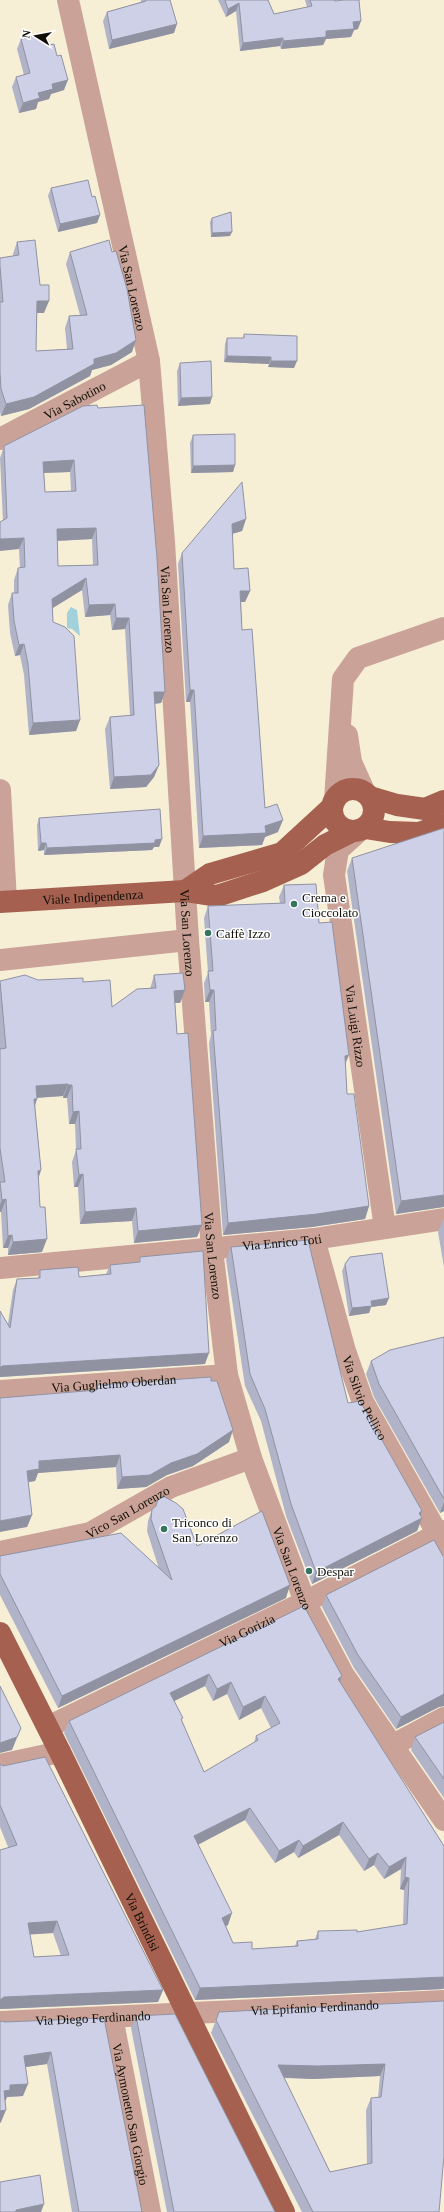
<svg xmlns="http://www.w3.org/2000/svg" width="444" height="2212" font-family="Georgia,serif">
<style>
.water{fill:#a2d1db}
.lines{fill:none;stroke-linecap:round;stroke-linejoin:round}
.minor{stroke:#caa298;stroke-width:22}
.major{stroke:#a5604f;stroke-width:22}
.wall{fill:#b1b3c8;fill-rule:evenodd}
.shaded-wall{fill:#9092a2}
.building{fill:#ced0e8;stroke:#9092a2;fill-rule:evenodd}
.poi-dot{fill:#377460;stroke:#fff;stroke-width:1.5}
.labels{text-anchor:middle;stroke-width:3;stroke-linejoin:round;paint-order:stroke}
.street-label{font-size:13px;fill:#100e06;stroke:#fff}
.poi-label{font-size:13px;fill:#100e06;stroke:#fff;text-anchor:start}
</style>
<rect width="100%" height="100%" fill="#f6efd6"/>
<path class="water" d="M71,607L77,610L80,636L72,629L67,628V613Z"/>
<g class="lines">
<g class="minor">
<path id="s1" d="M68,0L149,361L164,542L188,940L212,1249L227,1375L251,1458L305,1602L343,1674L444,1820"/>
<path id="s2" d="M0,439L149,361"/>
<path d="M347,735L351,762L365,793"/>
<path d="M0,790L6,901"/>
<path d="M335,800L343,679L358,658L444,628"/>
<path id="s3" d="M359,831L338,850L334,875L385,1228"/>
<path d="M0,960L188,940"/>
<path id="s4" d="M314,1239L345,1351L363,1402L444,1545"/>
<path id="s5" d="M0,1268L314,1239L444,1219"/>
<path id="s6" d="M0,1391L227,1375"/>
<path id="s7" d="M0,1552L90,1533L171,1487L251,1458"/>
<path id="s8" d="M48,1727L305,1602L444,1531"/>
<path d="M393,1745L444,1718"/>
<path d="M0,1765L60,1752"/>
<path id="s9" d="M112,2017L150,2212"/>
<path id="s10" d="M0,2022L444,2001"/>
</g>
<g class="major">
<circle cx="353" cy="810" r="21"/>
<path d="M370,797L397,805L425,809L444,801"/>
<path d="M365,828L390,832L419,833L444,824"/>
<path d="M185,891L210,874L282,853L332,807"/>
<path id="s11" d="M0,902L185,891L217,896L263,881L301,864L325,845L351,832"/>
<path id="s12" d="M0,1633L60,1752L284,2212"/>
</g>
</g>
<path class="wall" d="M141,0H170L174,33L109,49L103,21L107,12L141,2Z
M218,0H268L274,14L307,7L305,0H335L358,29L354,30L351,37L326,39L323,45L281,49L280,46L240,51L236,11L226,17Z
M21,39L49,45L64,90L51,94L49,99L38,102L36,109L19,113L12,87L16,77L24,75L17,49Z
M51,188L92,197L100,215L97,223L58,232L48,196Z
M212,218L230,236L211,237L210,222Z
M17,242L40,285L44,313H37L36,351L67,349L65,328L69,316L80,315L66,264L70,252L132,352L111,365L92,370L90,376L29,409L1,416L0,412V258L13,256V254Z
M244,334L294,368L268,367L269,364L224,362L225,344L227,338H243Z
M180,363L210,404L178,406L177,371Z
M98,408L165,692L161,703L155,704L159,765L154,777L146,787L110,789L105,729L110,717L130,716L125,629L112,630L110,615L85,617L82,590L52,608L53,622L80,720L76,731L29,735L24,675L20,655L15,656L10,633L8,605L12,593H14V580L18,568H20L19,549L3,521L0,458L4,446ZM70,472L71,491L45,492L44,473ZM92,539L93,565L58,566L57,541Z
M193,435L235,465L233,472L191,473L190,443Z
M246,519L242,531L232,534L234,569L250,591L245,602H241L242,630L265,808L278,832L265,837L262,845L199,848L190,702H186L178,564L182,553Z
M39,818L162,839L159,847H154L152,850L44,855V850L38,851L37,825Z
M352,858L442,1207L396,1214L347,871Z
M284,885L319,923L345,1064L347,1094L369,1206L365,1219L312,1227L223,1235L209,1043L211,1035L209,1002H205L204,983L208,973L204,918L208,906L280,903L279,897Z
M154,975L185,990L180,1003H175L177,1034L202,1225L197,1237L134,1243L132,1221L80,1224L78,1187H74L72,1162L76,1150L75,1124H69L67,1098H63V1096L37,1098L35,1106L41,1170L38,1178L42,1252L8,1255V1248H3L1,1212H0V981L38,980L83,982L112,1007L150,989Z
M443,1220H444V1267L438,1232Z
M231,1247L348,1403L422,1518L417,1531L312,1584L286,1516L261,1421L245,1386L226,1260Z
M140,1257L205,1364L0,1377L13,1290L17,1279L38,1278L40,1270L79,1277L106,1274L110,1265L138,1262Z
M345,1264L386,1305L371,1307L369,1313L349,1316L342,1271Z
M444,1337V1511L440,1513L374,1397L366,1374L371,1361Z
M211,1381L229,1442L193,1466L167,1475L146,1487L117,1489L116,1467L38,1473L35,1481L28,1482L32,1515L27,1527L0,1398L95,1390L97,1385Z
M158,1499L197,1546L286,1598L58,1708L0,1595V1556L159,1569L147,1531L148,1521L152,1509L155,1507Z
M444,1558V1706L439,1707L396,1729L354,1668L322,1607L326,1595Z
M304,1606L342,1676L340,1682L444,1846V1989L195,2000L64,1733L69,1721ZM205,1686L213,1701L227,1694L239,1720L261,1708L271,1728L256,1736L254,1743L204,1772L182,1722L174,1701ZM245,1820L275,1863L294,1852L298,1858L339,1835L364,1871L374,1865L384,1879L401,1869L400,1889L404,1890L403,1925L357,1932L318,1931L315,1939L297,1941L295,1946L252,1949L233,1943L226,1926L228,1925L198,1844Z
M444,1722V1798L411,1750L415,1737Z
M0,1764L163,1990L158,2002L0,2009L8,1847L0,1827ZM53,1933L61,1956L34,1957L30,1934Z
M444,2001L439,2212H302L211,2033L219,2012ZM380,2076L378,2098H371L366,2110L367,2164L330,2172L284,2078L313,2079Z
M136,2016L275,2212H167L131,2028Z
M104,2018L142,2212H72L47,2064L25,2067L23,2096L7,2097L5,2102L1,2122L0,2123V2021L5,2022Z"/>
<path class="shaded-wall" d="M239,3L236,11L226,17L228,9Z
M361,21L358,29L354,30L351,37L326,39L323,45L281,49L283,41L326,31L353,22Z
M177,24L174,33L109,49L112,40Z
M283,38L280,46L240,51L243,43Z
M68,80L64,90L51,94L49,99L38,102L36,109L19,113L23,103L52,84Z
M100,215L97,223L58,232L60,224Z
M232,232L230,236L211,237L212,233Z
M37,301H49L44,313H32Z
M136,340L132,352L111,365L92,370L90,376L29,409L1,416L6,404L94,359Z
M227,356L271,357L269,364L224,362Z
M271,361H297L294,368L268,367Z
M212,397L210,404L178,406L181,398Z
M74,460L70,472L39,473L43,462Z
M235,465L233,472L191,473L193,466Z
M246,519L242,531L228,535L232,524Z
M96,528L92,539L53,541L57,529Z
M24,538L19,549L0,551V539Z
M86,578L82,590L48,611L52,599Z
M240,591H250L245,602H236Z
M115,604L110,615L85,617L89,605Z
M116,618H129L125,629L112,630Z
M24,644L20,655L15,656L19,645Z
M190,690H194L190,702H186Z
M154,692H165L161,703L150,704Z
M80,720L76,731L29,735L33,723Z
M159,765L154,777L146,787L110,789L114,777Z
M283,820L278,832L265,837L262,845L199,848L203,836L265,826Z
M162,839L159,847H154L152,850L44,855L47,848Z
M41,843H46L44,850L38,851Z
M185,990L180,1003H170L174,991Z
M210,990H214L209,1002H205Z
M349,1055L344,1067L345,1056Z
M68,1084L63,1096L32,1098L36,1086Z
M68,1085H72L67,1098H63Z
M34,1099H37L33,1111Z
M79,1111L75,1124H69L73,1112Z
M41,1170L37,1183L38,1171Z
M83,1174L78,1187H74L79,1175Z
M444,1195V1207L396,1214L401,1201Z
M6,1199L1,1212H0V1205L2,1200Z
M369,1206L365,1219L312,1227L223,1235L228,1223Z
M136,1208L132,1221L80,1224L85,1212Z
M202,1225L197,1237L134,1243L138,1231Z
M12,1235L8,1248H3L8,1236Z
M47,1239L42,1252L8,1255L13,1242Z
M389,1298L386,1305L371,1307L369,1313L349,1316L352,1308L371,1301Z
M209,1353L205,1364L0,1377V1368L2,1366Z
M233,1430L229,1442L193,1466L167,1475L146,1487L117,1489L122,1477Z
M120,1455L116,1467L38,1473L35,1481L23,1483L27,1471L39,1461Z
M444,1502V1511L440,1513Z
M422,1511L420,1519L422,1518L417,1531L312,1584L316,1572Z
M32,1515L27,1527L0,1532V1521Z
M290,1585L286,1598L58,1708L62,1696Z
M209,1674L205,1686L166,1705L170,1693Z
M342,1676L338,1688V1679Z
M231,1682L227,1694L213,1701L217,1689Z
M444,1694V1706L439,1707L396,1729L401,1717Z
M265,1696L261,1708L239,1720L243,1707Z
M21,1728L12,1750L0,1753V1743Z
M250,1808L245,1820L190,1849L194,1836Z
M343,1822L339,1835L298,1858L303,1846Z
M299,1840L294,1852L275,1863L279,1851Z
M378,1853L374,1865L364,1871L369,1859Z
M406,1857L401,1869L384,1879L389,1867Z
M405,1877L409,1878L404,1890L400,1889Z
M232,1913L228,1925L218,1930L222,1918Z
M57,1921L53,1933L23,1935L28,1923Z
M444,1977V1987L443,1989L195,2000L200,1988Z
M163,1990L158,2002L0,2009V2000L4,1997Z
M51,2052L47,2064L19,2068L24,2056Z
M385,2064L380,2076L313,2079L274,2077L278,2065Z
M28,2084L23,2096L7,2097L5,2102L4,2091L10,2085Z
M6,2110L1,2122L0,2123V2111Z
M44,2204L41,2212H15L16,2210Z"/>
<path class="building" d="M146,0H170L177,24L112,40L107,12L146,1Z
M225,0H268L274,14L312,6L310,0H335V1L344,0H359L361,21L353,22L354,29L326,31V37L283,41V38L243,43L239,3L228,9Z
M46,33L49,45L54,44L57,56L61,55L68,80L52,84L53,89L38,93L40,98L23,103L16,77L30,73L21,39Z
M88,180L92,197L95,196L100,215L60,224L51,188Z
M231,212L232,232L212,233V218Z
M35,240L40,285H49V301H37L36,351L73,349L69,316L87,315L70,252L109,240L112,252L116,251L127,289L136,340L116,353L94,359V364L34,397L6,404L1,389L0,372V302H3L0,266V258L19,255L17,242Z
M244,334L297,336V361H271V357L227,356V338H244Z
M211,361L212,397L181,398L180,363Z
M97,405L98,408L144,405L157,558L165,692H154L159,765L151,775L114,777L110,717L134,715L129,618H116L115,604L89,605L86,578L52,599L53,622L65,627L74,636L80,720L33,723L28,664L24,644L19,645L14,621L12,593H18V568L25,567L24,538L0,539V522L7,518L4,446L83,406ZM74,460L76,491L45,492L43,462ZM96,528L98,565L58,566L57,529Z
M235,434V465L193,466V435Z
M242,482L246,519L232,524L234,569L248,568L250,591H240L242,630L252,629L265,808L277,804L283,820L265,826L266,833L203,836L194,690H190L182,553Z
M160,809L162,839L155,840V843L47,848L46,843H41L39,818Z
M444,828V1195L401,1201L352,858Z
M316,884L319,923L332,922L349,1055L345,1056L347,1094H354L369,1206L317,1214L228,1223L213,1031L216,1030L214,990H210L208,971H213L208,906L285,903L284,885Z
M183,973L185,990L174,991L177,1034L188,1033L202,1225L138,1231L136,1208L85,1212L83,1174L79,1175L76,1149H81L79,1111L73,1112L72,1085H68V1084L36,1086L37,1099H34L41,1170L38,1171L40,1207H45L47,1239L13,1242L12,1235L8,1236L6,1199L2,1200L0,1182H5L0,1148V1049L6,1048L0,981L25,975L38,980L83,978V982L110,980L112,1007L137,989L156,988L154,975Z
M308,1240L348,1403L360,1401L422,1511L419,1513L422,1518L316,1572L291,1504L265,1409L250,1374L231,1247Z
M203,1251L209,1353L2,1366L0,1368V1311L10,1328L17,1279L40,1278V1270L78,1267L79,1277L111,1274L110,1265L140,1262V1257Z
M382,1253L389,1298L371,1301L372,1306L352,1308L345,1264L350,1257Z
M444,1337V1499L379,1384L371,1361L390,1350Z
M211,1377V1381H217L233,1430L197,1454L171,1463L150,1475L122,1477L120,1455L39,1461V1469L27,1471L32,1515L0,1521V1398L97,1390V1385Z
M163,1496L176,1503L183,1509L197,1546L262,1511L290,1585L62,1696L0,1574V1556L121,1533L172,1580L151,1519L152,1509L156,1506L158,1499Z
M434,1540L444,1558V1694L401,1717L358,1655L326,1595Z
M304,1606L342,1676L338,1679L444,1846V1977L200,1988L69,1721ZM209,1674L217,1689L231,1682L243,1707L265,1696L280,1723L256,1736L258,1740L204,1772L181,1719L183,1718L170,1693ZM250,1808L279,1851L299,1840L303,1846L343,1822L369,1859L378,1853L389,1867L406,1857L405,1877L409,1878L407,1924L357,1932V1930L318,1931V1939L297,1941L298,1946L252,1949V1942L233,1943L222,1918L232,1913L194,1836Z
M0,1686L21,1728L17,1737L0,1743Z
M444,1722V1779L415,1737Z
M45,1757L163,1990L4,1997L0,2000V1850L17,1845L0,1805V1764L3,1766ZM57,1921L69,1955L34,1957L28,1923Z
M444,2001V2156L439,2212H313L216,2020L219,2012ZM385,2064L381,2097L371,2098L372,2163L330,2172L278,2065L318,2066Z
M175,2014L275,2212H174L136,2016Z
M104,2018L142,2212H79L51,2052L24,2056L28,2084L10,2085V2090L4,2091L6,2110L0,2111V2021L5,2022Z
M40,2175L44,2204L16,2210V2212H0V2182Z"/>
<g class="poi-dot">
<circle cx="294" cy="904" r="4"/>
<circle cx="208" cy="933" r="4"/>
<circle cx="164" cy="1529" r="4"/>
<circle cx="309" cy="1571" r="4"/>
</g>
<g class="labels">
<g class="street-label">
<text dy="5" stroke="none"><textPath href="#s1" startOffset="295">Via San Lorenzo</textPath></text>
<text dy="5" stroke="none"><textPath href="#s2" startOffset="84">Via Sabotino</textPath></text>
<text dy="5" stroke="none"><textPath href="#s1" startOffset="619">Via San Lorenzo</textPath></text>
<text dy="5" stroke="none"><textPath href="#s11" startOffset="93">Viale Indipendenza</textPath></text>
<text dy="5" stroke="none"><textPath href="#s1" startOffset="943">Via San Lorenzo</textPath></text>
<text dy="5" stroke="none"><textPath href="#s3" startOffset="206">Via Luigi Rizzo</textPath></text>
<text dy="5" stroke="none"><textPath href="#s5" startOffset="283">Via Enrico Toti</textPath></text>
<text dy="5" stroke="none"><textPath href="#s1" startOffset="1267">Via San Lorenzo</textPath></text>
<text dy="5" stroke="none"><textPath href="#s6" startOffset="114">Via Guglielmo Oberdan</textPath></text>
<text dy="5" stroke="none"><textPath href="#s4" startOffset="167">Via Silvio Pellico</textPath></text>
<text dy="5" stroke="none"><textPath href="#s7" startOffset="135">Vico San Lorenzo</textPath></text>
<text dy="5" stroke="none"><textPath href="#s1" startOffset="1591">Via San Lorenzo</textPath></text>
<text dy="5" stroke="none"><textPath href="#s8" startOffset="221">Via Gorizia</textPath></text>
<text dy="5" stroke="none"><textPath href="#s12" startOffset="322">Via Brindisi</textPath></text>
<text dy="5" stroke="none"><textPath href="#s10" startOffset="315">Via Epifanio Ferdinando</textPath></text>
<text dy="5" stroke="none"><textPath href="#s10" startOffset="93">Via Diego Ferdinando</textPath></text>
<text dy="5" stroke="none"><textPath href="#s9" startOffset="99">Via Aymonetto San Giorgio</textPath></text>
</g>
<g class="poi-label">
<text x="302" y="902">Crema e<tspan x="302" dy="15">Cioccolato</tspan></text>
<text x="216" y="938">Caffè Izzo</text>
<text x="172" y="1527">Triconco di<tspan x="172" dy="15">San Lorenzo</tspan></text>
<text x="317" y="1576">Despar</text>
</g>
</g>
<g transform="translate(36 36) rotate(281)" stroke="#ffffff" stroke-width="3" paint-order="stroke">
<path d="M0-3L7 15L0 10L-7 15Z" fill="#100e06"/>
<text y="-6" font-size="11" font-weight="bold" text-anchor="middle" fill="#100e06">N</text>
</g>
</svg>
